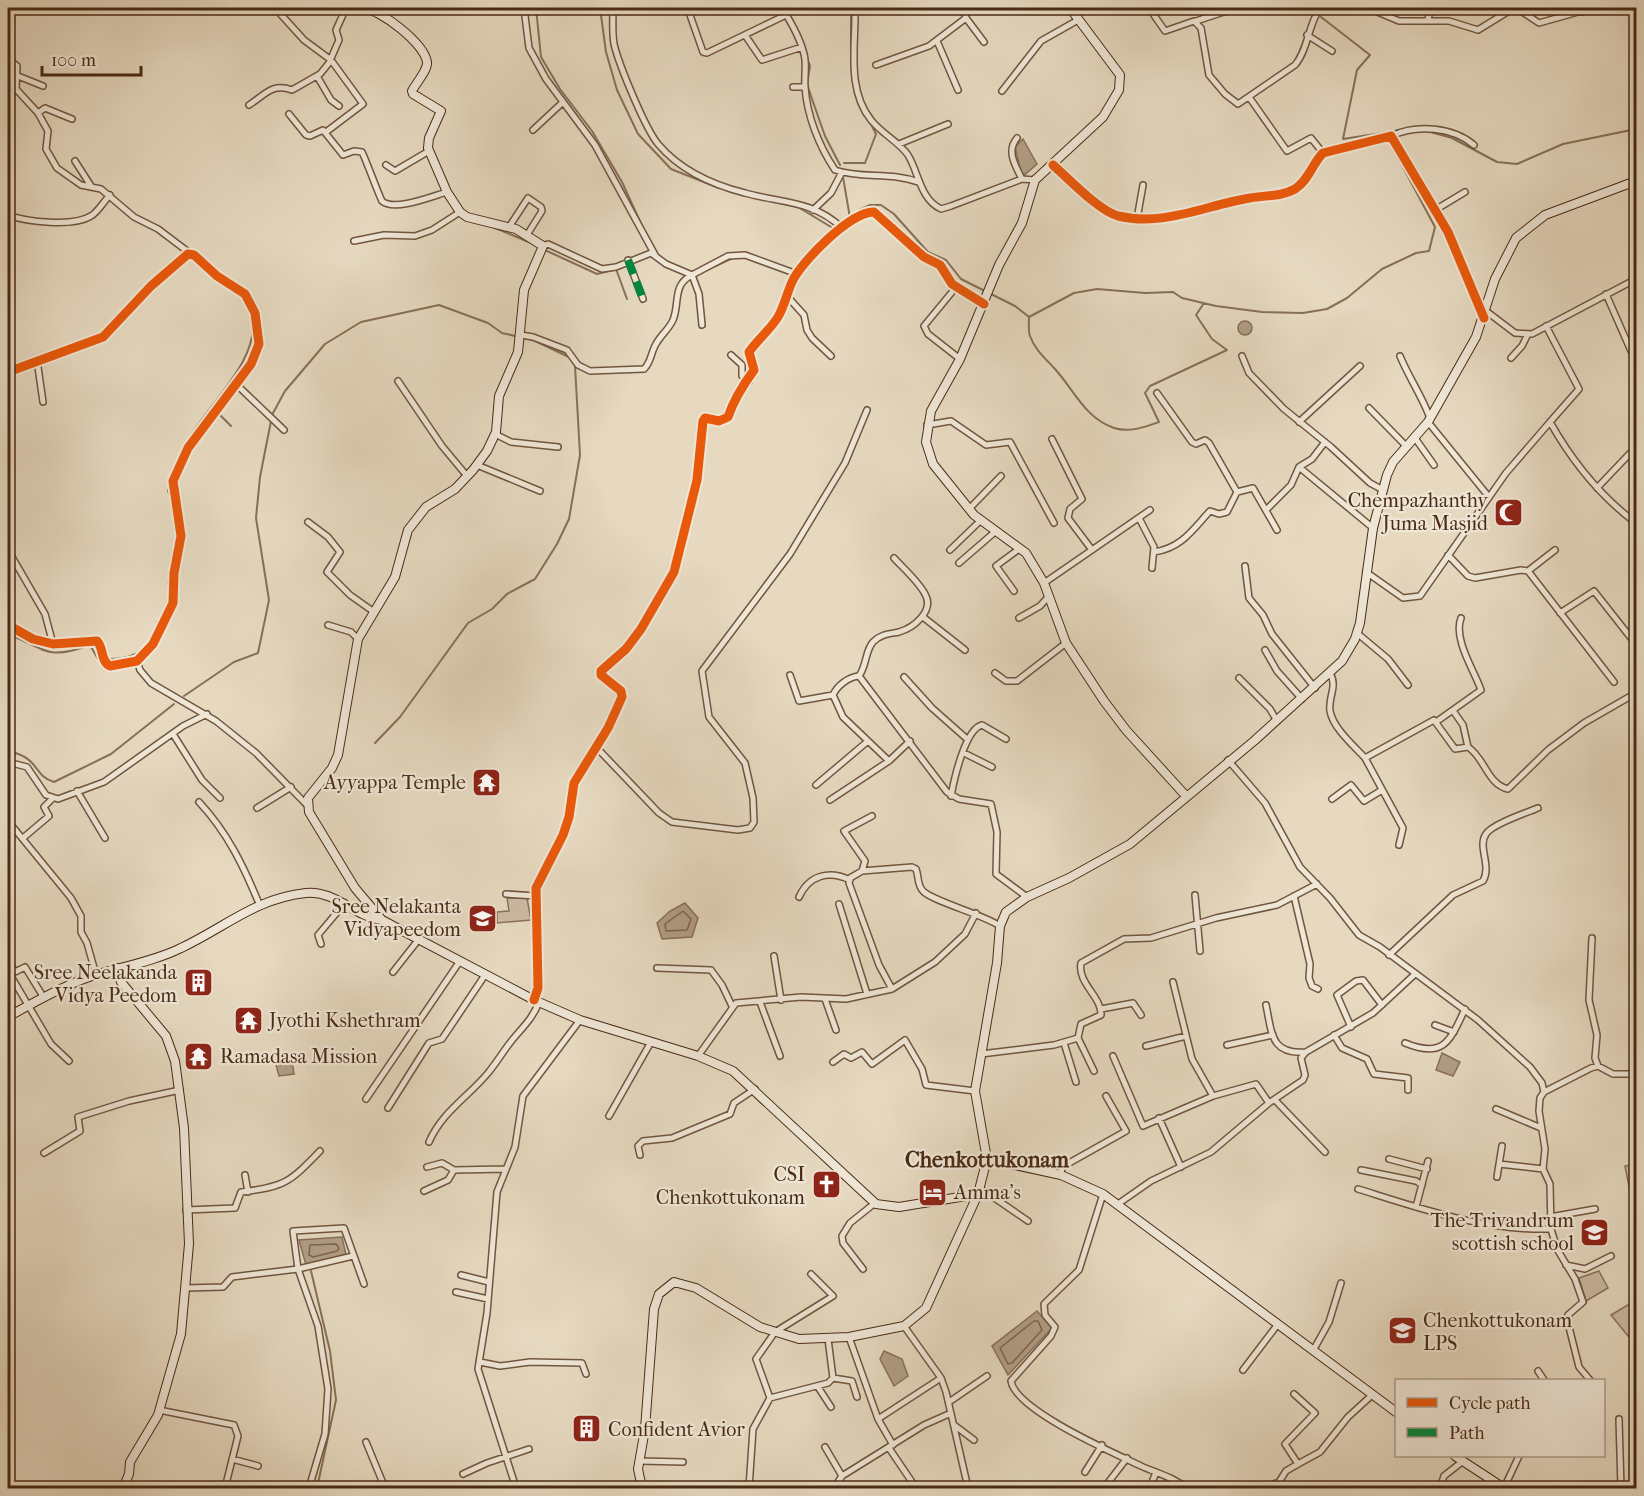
<svg xmlns="http://www.w3.org/2000/svg" width="1644" height="1496" font-family="'IM FELL French Canon',serif">
<style>
.green{fill:#cbbba3;stroke:#8a725c;stroke-width:1.5}
.water{fill:#b19e86;stroke:#877058;stroke-width:1.5}
.lines{fill:none;stroke-linecap:round;stroke-linejoin:round}
.shore{stroke:#7d644d;stroke-width:1.5}
.stream{stroke:#877058;stroke-width:2}
.street-casing{stroke:#70563f;stroke-width:8}
.secondary-casing{stroke:#492a14;stroke-width:10}
.street{stroke:#efe6d6;stroke-width:5}
.secondary{stroke:#efe6d6;stroke-width:8}
.quiet{stroke:#00873e;stroke-width:8;stroke-dasharray:15 8;stroke-linecap:butt}
.cycleway-casing{stroke:#efe6d6;stroke-width:13}
.cycleway{stroke:#e8590c;stroke-width:9}
.labels{text-anchor:middle;stroke-width:4.5;stroke-linejoin:round;paint-order:stroke}
.poi-label{font-size:20px;fill:#492a14;stroke:#efe6d6;text-anchor:end}
.quarter-label{font-size:22px;font-weight:bold;fill:#492a14;stroke:#efe6d6}
</style>
<rect width="100%" height="100%" fill="#e6d9c0"/>
<filter id="stains"><feTurbulence type="fractalNoise" baseFrequency=".00333" numOctaves="4"/><feColorMatrix values="0 0 0 0 .2 0 0 0 0 .09 0 0 0 0 .02 0 0 0 .5 -.17"/></filter>
<radialGradient id="worn" r=".72"><stop offset=".6" stop-color="#630" stop-opacity="0"/><stop offset="1" stop-color="#630" stop-opacity=".3"/></radialGradient>
<path class="green" d="M507,898H527L531,920L497,923V912L509,911Z
M1636,1164V1217L1635,1218L1625,1166Z
M1599,1271L1608,1288L1586,1301L1579,1278Z
M1636,1300V1346L1611,1315Z"/>
<path class="water" d="M1023,139L1037,164L1022,177L1015,147Z
M1238 328a7 7 0 1 1 14 0a7 7 0 1 1-14 0Z
M685,903L698,918L692,937L662,939L657,923L670,911Z
M1442,1053L1460,1062L1453,1076L1436,1070Z
M291,1054L294,1074L279,1076L275,1061L279,1060L276,1056Z
M342,1237L346,1255L306,1265L299,1240Z
M1037,1311L1052,1328L1008,1375L992,1346Z
M884,1351L902,1359L908,1376L894,1386L880,1359Z"/>
<g class="lines">
<path class="shore" d="M683,911L691,919L687,930L666,931L665,924Z
M336,1244L339,1248L337,1251L313,1257L309,1255L310,1245Z
M1034,1321H1038L1042,1330L1012,1363L1008,1364L1000,1348Z"/>
<path class="stream" d="M536,8L541,57L560,89L592,131L622,182L643,228
M600,8L606,52L617,90L638,134L671,169L719,188
M785,8L792,20
M851,8V51
M1321,17L1370,55L1357,70L1343,139L1401,130
M796,27L810,66L807,84L812,99L825,136L840,165
M1427,131L1452,138L1497,162L1517,164L1563,144L1636,129
M844,163H865L876,134L870,122
M843,177L850,218
M780,203L798,207L831,227
M495,228L531,243
M815,249L859,210L870,205H881L894,214L928,252L946,260L961,279L1015,306L1029,317L1074,293L1097,289L1145,293L1173,292L1182,298L1216,306L1262,312L1303,313L1327,309L1347,298L1382,269L1416,253L1429,251L1435,227L1389,141
M547,251L597,274L613,270
M199,263L215,277
M616,269L627,299
M700,273L733,258
M240,293L247,303
M1029,317C1029,323 1028,331 1030,336C1035,350 1046,359 1055,369C1074,390 1085,418 1114,428C1129,433 1145,427 1159,422L1145,393L1150,386L1227,350L1212,339L1196,315L1204,303
M216,411L231,426
M272,415L285,391L325,344L361,322L439,305L488,323L502,333L533,340L571,358L575,366L580,455L569,519L557,544L535,579L507,594L492,609L468,623L400,717L375,743
M180,458C195,413 258,369 253,319
M174,503L168,491L178,462
M161,617L170,599L168,583L177,539V524
M8,634C46,649 46,661 90,645L98,659
M110,659C123,659 146,654 152,639C155,633 155,627 158,621
M184,696L234,662L258,653L269,600L256,518L260,477L271,421
M8,751C41,758 32,775 54,782L111,754L174,704
M311,1271L330,1351L336,1400L317,1488"/>
<defs>
<path id="street" d="M275,8L304,40L331,60L363,104L326,132
M524,8L529,48L546,79L595,145L655,255
M613,8C613,20 612,32 614,44C619,65 645,128 658,144C680,170 713,185 745,193C780,203 813,200 842,228
M782,8C791,22 800,38 804,54C807,65 804,76 805,87C807,116 819,146 835,170C862,179 891,172 918,182
M855,8C856,44 846,89 871,120C882,134 898,141 908,155C919,173 920,199 941,209L951,206L1022,179L1035,180
M1149,8L1165,31L1194,21L1201,28L1209,75L1225,94L1238,104L1295,65C1308,50 1308,25 1320,8
M1368,8L1399,21H1449L1478,30L1512,9H1518L1539,23L1578,12L1617,8
M690,15L703,52L707,53L786,15
M966,18L984,42
M1428,19L1431,8
M1196,21L1236,8
M745,35L762,60L802,47
M1307,35L1332,51
M937,41L958,90
M8,59L17,66L16,89L38,113L48,131L46,149L57,168L81,185L101,189L134,217L158,229L191,254
M876,65L929,46L966,18L964,8
M18,76L43,86
M317,76L331,100L339,106
M793,87H805
M1002,91L1041,41L1078,20
M1249,97L1287,151L1311,138L1323,153
M249,105C266,94 272,83 292,90L320,74L329,63L339,40L336,30L346,8
M38,113L45,108L72,119
M289,114L306,135L310,136L323,130L343,155L354,151L362,152C366,160 380,198 382,201C394,212 433,196 447,192
M533,130L563,102
M1391,136C1417,124 1453,127 1474,145
M1017,138C1006,151 1015,165 1022,179
M899,144L948,124
M75,161L91,186
M386,165L395,171L429,151
M1053,165C1069,179 1099,211 1118,216C1164,227 1206,205 1250,198C1265,195 1281,197 1295,189C1309,180 1312,164 1323,153L1391,136L1448,232L1483,316
M813,210L831,193L842,172
M1435,210L1465,192
M8,215C27,222 73,227 91,216C98,212 104,201 110,195
M1137,219L1143,185
M509,227L528,198L541,207L542,211L527,235
M354,241L384,235L415,236L432,230L460,212
M543,246L548,244L602,269L616,267L651,253L666,264L692,275L728,256L745,255L797,274
M628,260L643,299
M957,286L924,326L928,334L960,359
M1606,294L1631,351
M786,295L804,315L807,330L812,338L831,356
M1486,311L1515,333L1532,334L1636,279
M1546,326L1579,389L1550,422
M521,335L533,337L567,350L578,365L590,371L644,369C651,363 651,352 656,344C661,335 669,329 673,320C680,303 672,285 692,275L699,294L702,325
M731,355L742,365V376L749,382
M1242,356L1249,373L1284,409L1331,447L1370,483L1383,490
M1400,356C1409,378 1422,396 1430,418
M1511,358L1522,346L1528,334
M37,360L43,402
M8,372L103,337L151,286L188,254L194,255L217,276L245,294L255,313L259,344L251,364L188,448L173,481L181,536L174,573L173,603L153,644L137,661L110,666C100,661 104,648 97,641L53,644L33,639L8,625
M398,381L442,446L467,476
M237,385L284,430
M1157,393L1192,442L1196,444L1205,440L1209,443L1237,492L1253,488L1277,530
M1369,408L1407,447
M1299,422L1360,366
M1428,422L1489,497
M927,425L951,421L986,445L1010,442L1054,523
M495,434L511,442L558,447
M1415,438L1434,465
M1052,439L1082,499L1070,509L1068,518L1092,550
M477,465L540,491
M1299,467L1373,528
M1597,488L1636,447
M969,509L1001,476
M1266,510L1291,485L1299,467L1312,459L1325,442
M1139,518L1154,547L1152,568
M308,522L328,537L340,552L327,572L350,595L374,612
M8,550L45,614L53,644
M950,550L981,520
M1154,552C1182,548 1193,529 1210,511L1219,514L1227,512L1237,492
M1448,555L1468,576L1475,578L1521,570L1528,571L1614,682
M959,563L996,531
M1245,566L1249,598L1263,615L1272,634L1315,688
M1528,571L1555,550
M1366,572L1403,598L1420,596L1506,473L1550,422C1572,461 1600,496 1636,523
M1044,583L1150,510
M1014,591L996,566L1019,549
M1560,613L1594,591L1631,638
M923,617L965,650
M1019,618L1040,606L1049,596
M328,625L351,632L358,639
M1357,633L1388,659L1408,685
M1265,650L1277,671L1302,699
M137,661L140,670L151,683L216,721L256,753L307,805
M995,673L1006,681H1017L1066,643
M1330,673C1338,687 1328,696 1330,711C1333,728 1353,745 1365,758L1434,720L1455,749L1468,747C1485,758 1487,784 1508,789L1548,750L1584,723L1636,693
M790,675L799,701L833,695
M859,676L947,792L959,799L991,804L997,832L996,874L1027,897
M904,677L932,708L967,739
M1239,678L1270,709L1277,721
M1454,712L1463,725L1468,747
M1436,722L1481,690C1474,670 1453,639 1461,618
M173,734L202,780L220,798
M596,747L659,813L672,822L738,830L750,828L754,822L753,798L745,763L709,717L702,671L790,554L845,463L867,410
M964,753L992,767
M1365,758L1403,828L1399,845
M1228,760L1265,803L1300,867L1330,898L1359,935L1380,947L1478,1020L1530,1067L1542,1083L1544,1092
M889,761L843,717L833,695C837,686 848,677 859,676C867,665 865,651 873,642C881,634 889,634 899,632C913,628 935,611 925,594C918,581 904,569 894,558
M8,762L27,767L46,795L58,799L104,782L183,726L207,714
M816,785L868,741
M77,791L105,838
M951,796C954,780 965,729 982,725L1006,739
M1332,799L1351,785L1364,801L1382,790
M830,800L889,761L910,741
M199,802C228,833 244,867 260,906
M257,808L291,787
M872,816L844,831L865,861L862,871L850,878L849,883L879,965L892,989
M8,821L71,898L81,916V932L87,943L96,975
M23,838L49,816L44,807L52,799
M862,871L912,867L916,869C919,877 917,885 923,891C932,901 982,914 1000,926
M506,894L536,896
M1195,895L1200,951
M1294,896L1310,964L1309,978L1312,986L1318,989
M799,897C809,875 829,870 850,880
M839,904L867,994
M1592,938L1589,1000L1597,1035L1595,1058L1598,1066
M321,944L318,935L345,903
M1389,955L1453,895L1483,881C1492,866 1477,846 1486,834C1492,824 1526,813 1538,808
M774,956L781,1000
M8,959L15,972L25,967L44,998
M657,968L711,970L722,985L732,1006
M8,971L51,1044L69,1061
M393,972L419,939
M1173,982L1192,1059L1213,1096L1256,1084L1269,1103
M825,999L836,1030
M534,1000L538,988L536,888L563,835L569,817L574,783L608,728L622,697L621,691L601,675V671L626,649L641,629L674,572L697,480L703,421L705,418L719,421L728,417C734,399 743,385 754,370L749,352C757,340 770,330 778,317C784,307 787,293 792,282C801,262 851,211 874,212L924,257L940,265L952,284L984,304
M760,1002L780,1056
M1266,1005C1272,1034 1271,1055 1306,1052
M1101,1009L1133,1003L1141,1015
M1435,1025L1454,1032
M1351,1027L1337,995L1356,981L1363,980L1382,1005
M1334,1035L1342,1048L1367,1059L1374,1074L1408,1078V1090
M1078,1038L1094,1071
M1064,1043L1076,1082
M1405,1043C1444,1059 1450,1041 1465,1009
M1227,1045L1273,1035
M1146,1046L1186,1036
M981,1054L1054,1045L1078,1038L1081,1024L1101,1015C1102,997 1077,983 1081,963L1124,939L1151,938L1216,918L1277,905L1317,884
M698,1056L736,1003L801,997L846,999L892,989L935,962L965,934L976,913
M1113,1056L1143,1126L1213,1096
M833,1062L844,1054L851,1058L862,1052L872,1064L905,1040L922,1069L926,1085L975,1091
M366,1099L460,961
M1275,1100L1325,1152
M388,1108L429,1043L442,1039L485,975
M1496,1109L1541,1128
M609,1116L651,1042
M1159,1118L1181,1167
M429,1142C442,1112 468,1097 488,1073C497,1062 504,1050 513,1039C523,1027 533,1018 539,1002
M44,1153L80,1131L78,1117L129,1101L180,1090
M640,1155L638,1146L643,1141L672,1138L730,1114L734,1103L755,1089
M1389,1159L1427,1169
M1499,1164L1543,1169
M427,1167L442,1163L454,1170
M1361,1170L1416,1181L1422,1185
M245,1175L248,1192
M1061,1175L1062,1167L1126,1131L1106,1096
M1497,1177L1502,1146
M980,1188L1028,1221
M1358,1189C1422,1209 1484,1231 1551,1229
M424,1191L448,1180L454,1170L506,1169
M1103,1194L1079,1270L1044,1304L1045,1315L1055,1327L1051,1336L1011,1381C1015,1410 1114,1453 1141,1466C1156,1473 1174,1477 1186,1488
M1118,1204L1151,1181L1211,1152L1269,1103L1303,1080L1305,1075L1301,1058L1306,1052L1373,1013L1414,975
M1416,1207L1428,1161
M186,1210L235,1208L241,1192C285,1187 290,1182 320,1151
M1550,1217L1595,1209
M1566,1265L1585,1269L1611,1256
M863,1269L843,1243L842,1236L850,1223L875,1203
M461,1275L489,1282
M185,1288L223,1287L232,1277L298,1269L353,1256
M456,1292L488,1299
M904,1326L941,1378L946,1392L968,1488
M849,1337L878,1419L893,1445
M1314,1349L1329,1322L1341,1283
M480,1362L500,1366L530,1362L582,1363L586,1374
M1243,1370L1278,1324
M1538,1371L1544,1380
M833,1378L852,1381L857,1397
M1590,1380L1579,1367L1567,1319L1568,1315L1583,1302L1575,1279L1557,1249L1551,1229L1550,1184L1543,1169L1545,1149L1539,1111L1540,1098L1544,1092L1591,1068L1598,1066L1613,1074H1636
M818,1387L831,1407
M770,1398L828,1383L833,1378L828,1339
M949,1402L987,1376
M159,1410L234,1425L238,1436L225,1488
M878,1419L941,1378
M1619,1419L1621,1488
M954,1425L974,1440
M366,1442L385,1488
M825,1447L842,1476
M889,1448L916,1488
M232,1459L258,1466
M640,1461L683,1462
M1298,1464L1320,1452L1348,1417L1371,1396
M1085,1472L1102,1445
M463,1474L487,1463L529,1449
M309,1488L325,1434L328,1389L318,1326L298,1269L293,1231L344,1228L364,1284
M516,1488L478,1369L487,1313L497,1192L515,1147L523,1096L580,1020
M749,1488L753,1429L770,1398L756,1359L775,1332L833,1296L811,1274
M834,1488L842,1476L924,1425L951,1413
M1104,1488L1127,1458
M1150,1488L1156,1472
M1263,1488L1279,1482L1286,1471L1298,1464L1285,1444L1315,1413L1294,1394
M1440,1488L1444,1476L1463,1461
M1504,1488L1519,1456"/>
<path id="secondary" d="M363,8C381,10 424,43 427,62C428,70 416,83 412,91L413,94L441,111L429,138L428,148L447,192L460,212L467,217L516,229L543,246L524,290L518,352L499,396L496,432L487,451L473,470L455,489L426,507L408,530L395,577L358,639L338,755L332,768L308,798L309,812L355,888L382,920L534,1000L580,1020L698,1056L733,1071L876,1204L899,1207L978,1194
M1070,8L1120,75L1119,90L1103,117L1035,180L1022,223L999,265L960,359L931,411L926,442L933,464L974,515L1026,553L1044,583L1066,643L1104,701L1126,730L1186,796
M118,968L121,982L166,1036L175,1061L184,1128L189,1244L181,1334L158,1415L130,1462L129,1474L123,1488
M8,1017C34,1002 61,987 89,977C119,967 153,962 181,948C224,928 256,898 306,893C335,890 355,917 382,920
M987,1159L1061,1175L1103,1194L1396,1412
M1455,1456L1504,1488
M642,1488L638,1469L645,1429L654,1309L659,1294L674,1282L696,1288L760,1327L799,1339L849,1337L904,1326L926,1308L978,1194L987,1159L975,1091L997,963L1000,926L1006,912L1027,897L1069,878L1130,844L1254,741L1342,661L1355,639L1360,623L1373,528L1387,475L1393,462L1428,422L1476,337L1495,279L1516,238L1545,215L1636,181"/>
</defs>
<use href="#street" class="street-casing"/>
<use href="#secondary" class="secondary-casing"/>
<use href="#street" class="street"/>
<use href="#secondary" class="secondary"/>
<path class="quiet" d="M628,260L643,299"/>
<defs>
<path id="cycleway" d="M1053,165C1069,179 1099,211 1118,216C1164,227 1206,205 1250,198C1265,195 1281,197 1295,189C1309,180 1312,164 1323,153L1391,136L1448,232L1484,318
M8,372L103,337L151,286L188,254L194,255L217,276L245,294L255,313L259,344L251,364L188,448L173,481L181,536L174,573L173,603L153,644L137,661L110,666C100,661 104,648 97,641L53,644L33,639L8,625
M534,1000L538,988L536,888L563,835L569,817L574,783L608,728L622,697L621,691L601,675V671L626,649L641,629L674,572L697,480L703,421L705,418L719,421L728,417C734,399 743,385 754,370L749,352C757,340 770,330 778,317C784,307 787,293 792,282C801,262 851,211 874,212L924,257L940,265L952,284L984,304"/>
</defs>
<use href="#cycleway" class="cycleway-casing"/>
<use href="#cycleway" class="cycleway"/>
</g>
<defs>
<symbol id="mosque-square" viewBox="-11 -11 22 22"><rect x="-9" y="-9" width="18" height="18" rx="4" fill="#8f2418" stroke="#efe6d6"/><path d="M3.5-4.9A6 6 0 1 0 3.5 4.9A5 5 0 1 1 3.5-4.9Z" fill="#fff"/></symbol>
<symbol id="temple-square" viewBox="-11 -11 22 22"><rect x="-9" y="-9" width="18" height="18" rx="4" fill="#8f2418" stroke="#efe6d6"/><path d="M0-6L5-2H3V0L6.5 2.5H4V6H1.5V3h-3V6H-4V2.5H-6.5L-3 0V-2H-5Z" fill="#fff"/></symbol>
<symbol id="school-square" viewBox="-11 -11 22 22"><rect x="-9" y="-9" width="18" height="18" rx="4" fill="#8f2418" stroke="#efe6d6"/><path d="M0-5L7-2L0 1L-7-2ZM-4 1L0 2.5L4 1V4Q0 6-4 4Z" fill="#fff"/></symbol>
<symbol id="building-square" viewBox="-11 -11 22 22"><rect x="-9" y="-9" width="18" height="18" rx="4" fill="#8f2418" stroke="#efe6d6"/><path d="M-4-6H4V6H1V3H-1V6H-4ZM-2.5-4.3h1.7v1.8h-1.7ZM.8-4.3h1.7v1.8H.8ZM-2.5-1h1.7V.8h-1.7ZM.8-1h1.7V.8H.8Z" fill="#fff"/></symbol>
<symbol id="church-square" viewBox="-11 -11 22 22"><rect x="-9" y="-9" width="18" height="18" rx="4" fill="#8f2418" stroke="#efe6d6"/><path d="M-1.2-6h2.4v3.5h3.3v2.4h-3.3V6h-2.4V-.1h-3.3v-2.4h3.3Z" fill="#fff"/></symbol>
<symbol id="hotel-square" viewBox="-11 -11 22 22"><rect x="-9" y="-9" width="18" height="18" rx="4" fill="#8f2418" stroke="#efe6d6"/><path d="M-6-4.5h1.5V1H6V5H4.5V3h-9V5H-6ZM-4 0a1.8 1.8 0 1 1 3.6 0ZM.5 0V-2.5h3Q6-2.5 6 0Z" fill="#fff"/></symbol>
</defs>
<g fill-rule="evenodd">
<use href="#mosque-square" x="1492" y="496" width="33" height="33"/>
<use href="#temple-square" x="470" y="766" width="33" height="33"/>
<use href="#school-square" x="466" y="902" width="33" height="33"/>
<use href="#building-square" x="182" y="966" width="33" height="33"/>
<use href="#temple-square" x="232" y="1004" width="33" height="33"/>
<use href="#temple-square" x="182" y="1040" width="33" height="33"/>
<use href="#church-square" x="810" y="1168" width="33" height="33"/>
<use href="#hotel-square" x="916" y="1176" width="33" height="33"/>
<use href="#school-square" x="1578" y="1216" width="33" height="33"/>
<use href="#school-square" x="1386" y="1314" width="33" height="33"/>
<use href="#building-square" x="570" y="1412" width="33" height="33"/>
</g>
<g class="labels">
<g class="poi-label">
<text x="1488" y="507">Chempazhanthy<tspan x="1488" dy="23">Juma Masjid</tspan></text>
<text x="466" y="789">Ayyappa Temple</text>
<text x="461" y="913">Sree Nelakanta<tspan x="461" dy="23">Vidyapeedom</tspan></text>
<text x="177" y="979">Sree Neelakanda<tspan x="177" dy="23">Vidya Peedom</tspan></text>
<text x="269" y="1027" text-anchor="start">Jyothi Kshethram</text>
<text x="220" y="1063" text-anchor="start">Ramadasa Mission</text>
<text x="805" y="1181">CSI<tspan x="805" dy="23">Chenkottukonam</tspan></text>
<text x="954" y="1199" text-anchor="start">Amma's</text>
<text x="1574" y="1227">The Trivandrum<tspan x="1574" dy="23">scottish school</tspan></text>
<text x="1423" y="1327" text-anchor="start">Chenkottukonam<tspan x="1423" dy="23">LPS</tspan></text>
<text x="608" y="1436" text-anchor="start">Confident Avior</text>
</g>
<g class="quarter-label">
<text x="987" y="1167">Chenkottukonam</text>
</g>
</g>
<rect width="1644" height="1496" fill="none" stroke="#e6d9c0" stroke-width="30"/>
<rect x="9" y="9" width="1626" height="1478" fill="none" stroke="#492a14" stroke-width="3"/>
<rect x="15" y="15" width="1614" height="1466" fill="none" stroke="#492a14" stroke-width="1.5"/>
<rect x="1395" y="1379" width="210" height="78" fill="#efe6d6" stroke="#ad9b88" stroke-width="1.5"/>
<rect x="1407" y="1398" width="30" height="9" fill="#e8590c" stroke="#ad9b88" stroke-width="1.5"/>
<text x="1449" y="1409" font-size="18" fill="#492a14">Cycle path</text>
<rect x="1407" y="1428" width="30" height="9" fill="#00873e" stroke="#ad9b88" stroke-width="1.5"/>
<text x="1449" y="1439" font-size="18" fill="#492a14">Path</text>
<path d="M42 66v9h99v-9" fill="none" stroke="#492a14" stroke-width="3"/>
<text x="51" y="66" font-size="18" fill="#492a14" stroke="#efe6d6" stroke-width="4.5" paint-order="stroke">100 m</text>
<rect width="100%" height="100%" filter="url(#stains)"/>
<rect width="100%" height="100%" fill="url(#worn)"/>
</svg>
